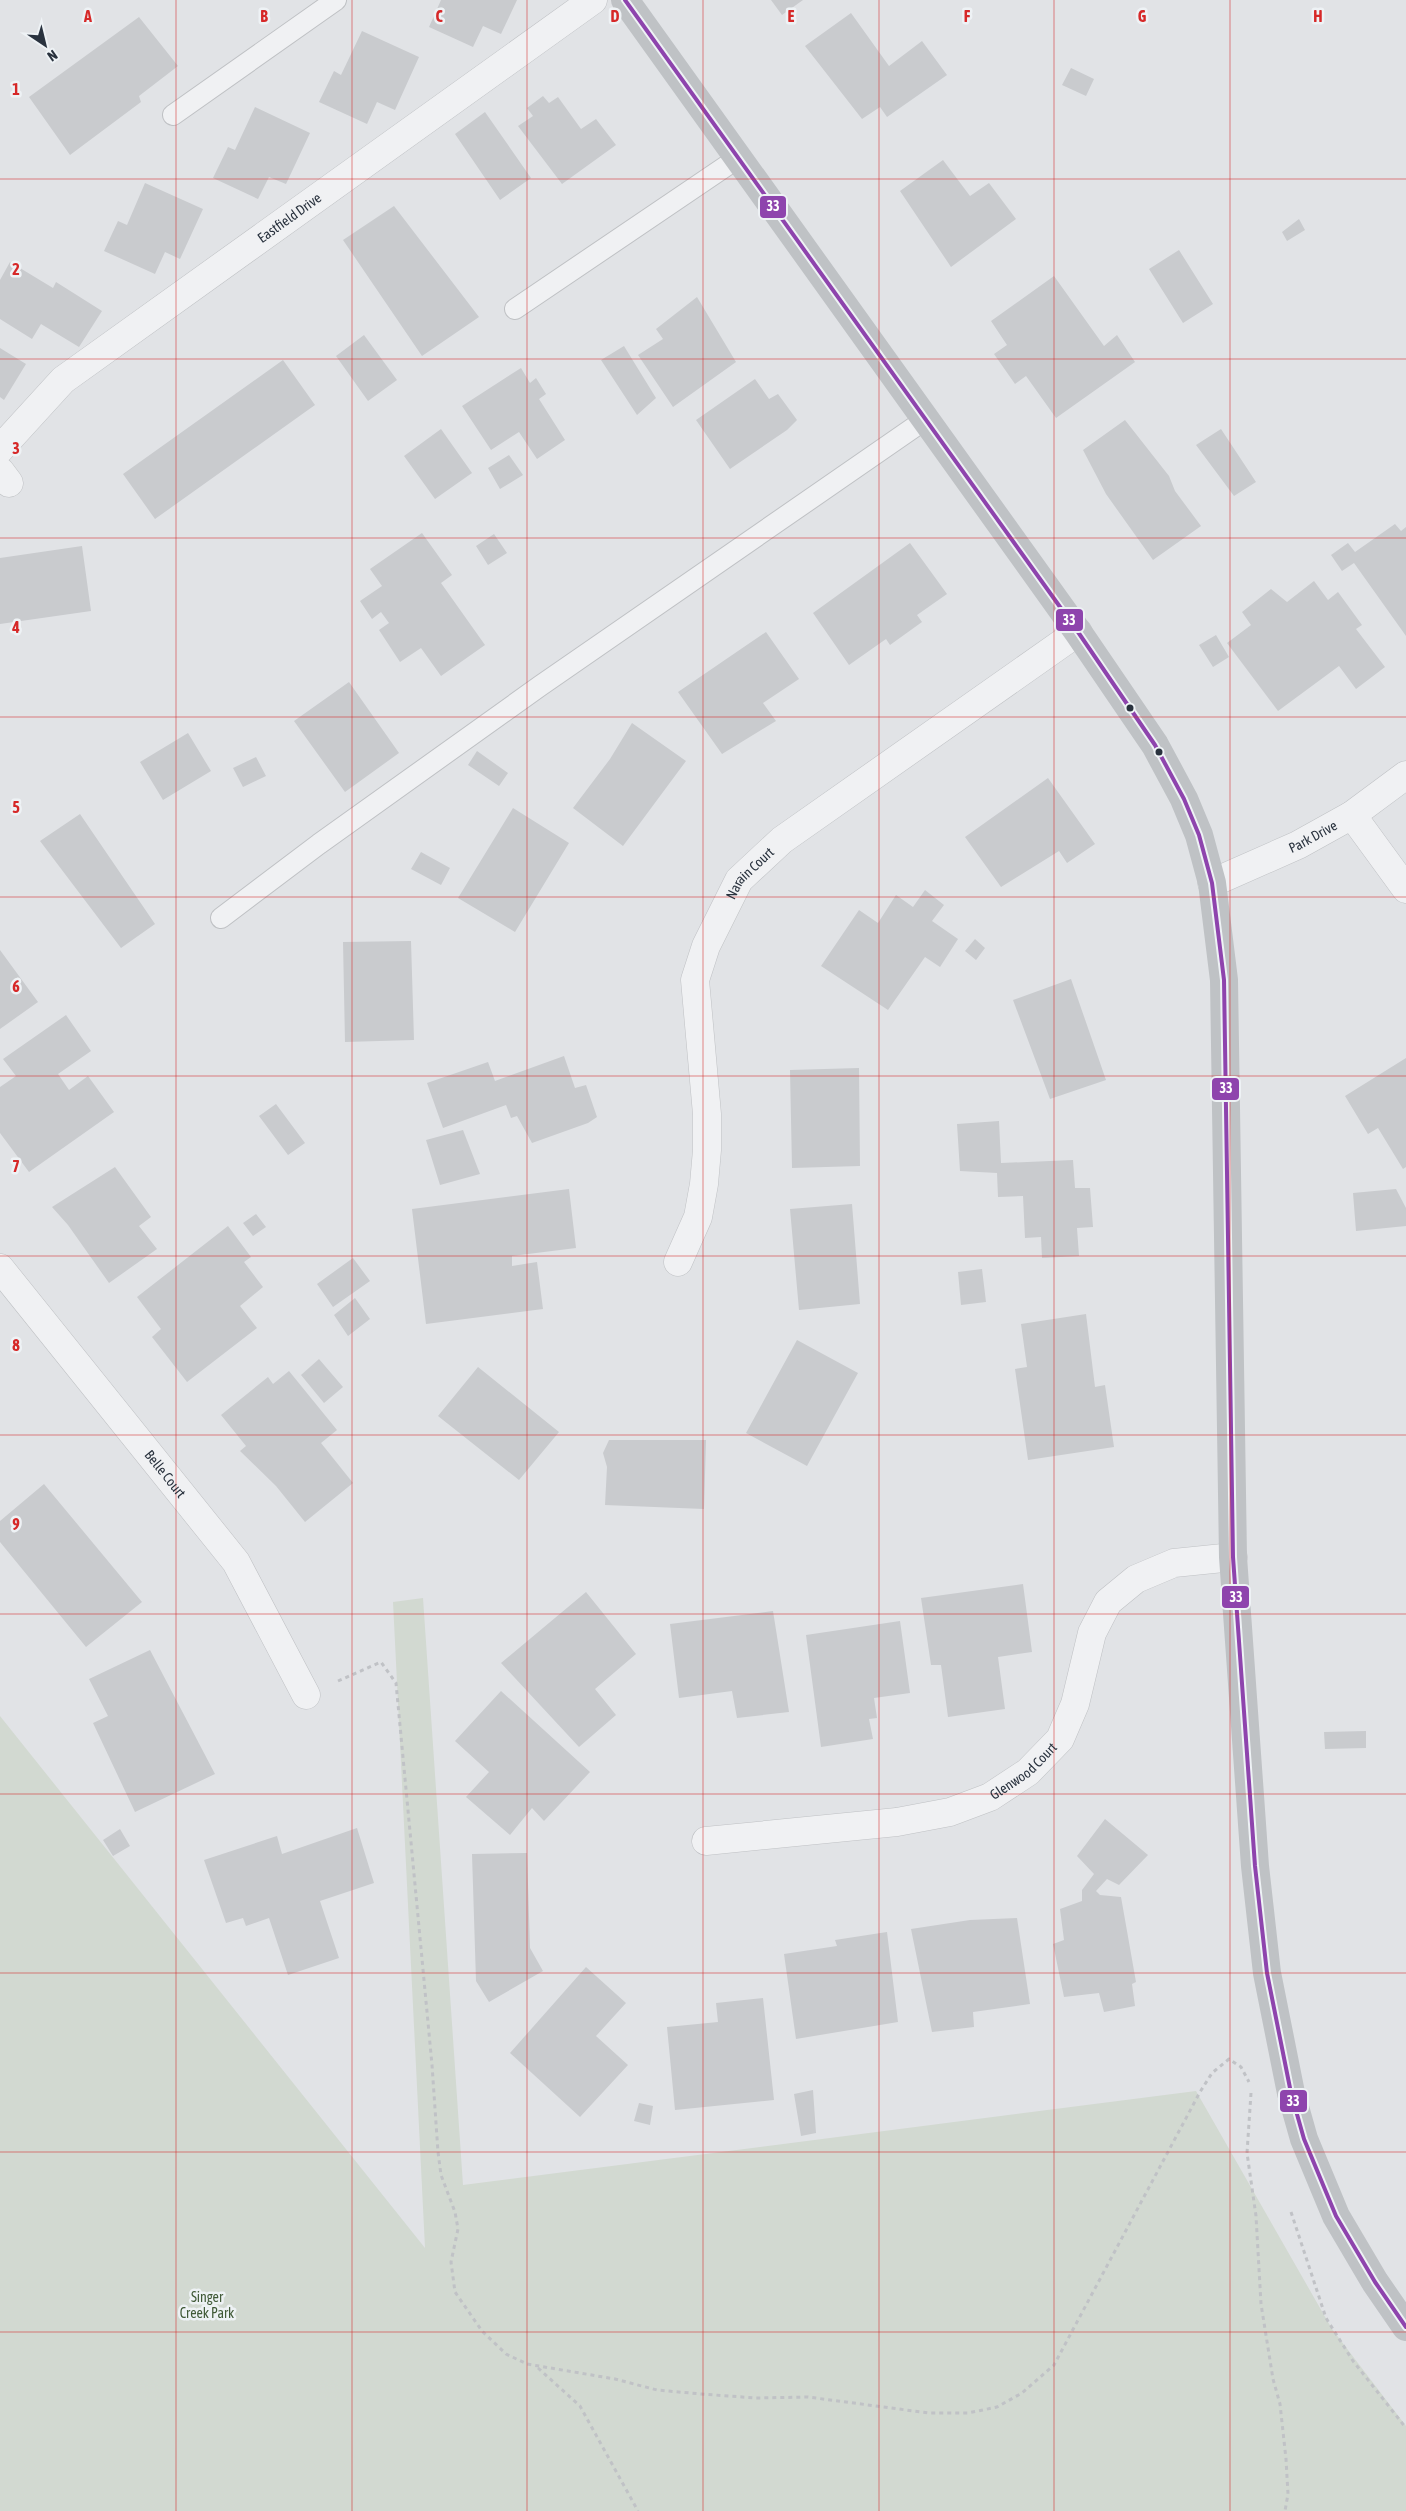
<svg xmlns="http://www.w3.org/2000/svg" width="1406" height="2511" font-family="'Asap Condensed',sans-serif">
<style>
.green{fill:#d2d9d1}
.building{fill:#c9cbce}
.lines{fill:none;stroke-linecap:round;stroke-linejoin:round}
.lane-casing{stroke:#bfc1c4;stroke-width:22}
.street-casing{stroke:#bfc1c4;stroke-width:29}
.path{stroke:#c0c2c6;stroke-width:3;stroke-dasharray:4 4;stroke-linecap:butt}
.lane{stroke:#f0f1f3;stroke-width:20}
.street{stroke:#f0f1f3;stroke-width:28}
.secondary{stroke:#bfc2c5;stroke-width:28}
.bus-1-casing{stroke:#eef2f5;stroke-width:8}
.bus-1{stroke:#8e44ad;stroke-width:4}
.grid{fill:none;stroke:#d62828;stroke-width:1;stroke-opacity:0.55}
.bus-dot{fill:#29323e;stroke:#eef2f5;stroke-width:2}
.labels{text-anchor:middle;stroke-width:5;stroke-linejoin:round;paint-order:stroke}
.street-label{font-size:14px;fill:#29323e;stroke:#eef2f5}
.park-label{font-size:14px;fill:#3f5936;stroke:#eef2f5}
.grid-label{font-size:16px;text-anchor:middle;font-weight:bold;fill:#d62828;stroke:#eef2f5;stroke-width:5;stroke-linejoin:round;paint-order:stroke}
.line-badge{stroke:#eef2f5;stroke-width:2}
.badge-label{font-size:14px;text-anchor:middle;font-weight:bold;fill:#fff}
</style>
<rect width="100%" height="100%" fill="#e1e3e6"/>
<path class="green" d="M423,1598L463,2185L1196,2091L1332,2329L1406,2426V2511H0V1716L425,2248L393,1602Z"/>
<path class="building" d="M441,0H517L501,34L483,26L473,47L429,27Z
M771,0H803L782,15Z
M851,13L889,66L922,41L947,75L887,117L880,107L862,119L805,46Z
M139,17L178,66L139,96L141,102L70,155L29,97Z
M362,31L419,57L395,110L377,102L367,124L319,102L334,71L341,75Z
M1071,68L1094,79L1086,96L1062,85Z
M543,96L549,103L558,97L581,129L596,119L616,145L562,184L518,126L533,116L527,108Z
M255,107L310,133L286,184L269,177L258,199L213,178L228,147L235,150Z
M485,112L531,178L500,200L455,134Z
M943,160L970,196L989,183L1016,219L951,267L900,191Z
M145,183L203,209L180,259L165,252L155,274L104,251L118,221L127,225Z
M394,206L479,317L422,356L343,240Z
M1299,219L1305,230L1287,241L1282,232Z
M1179,250L1213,304L1183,323L1149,269Z
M10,262L53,288L56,282L102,311L79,347L41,324L32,339L0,319V280Z
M1054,276L1104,346L1117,335L1135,362L1056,418L1026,376L1015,384L994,354L1007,345L991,321Z
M697,297L736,362L673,407L638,355L663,339L656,329Z
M364,335L397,380L368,401L336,356Z
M624,346L656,398L637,415L601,360Z
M0,348L26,364L4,400L0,397Z
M283,360L315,405L155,519L123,474Z
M521,368L530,383L536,378L546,394L539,399L565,440L537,459L519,432L491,450L462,406Z
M755,379L769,399L778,394L797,420L787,430L730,469L696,420Z
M1125,420L1169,476L1175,491L1201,526L1153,560L1106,494L1083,450Z
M441,429L472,473L435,499L404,456Z
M1221,429L1256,482L1234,496L1196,445Z
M509,455L523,475L500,489L488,468Z
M1395,524L1401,531L1406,527V636L1354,563L1342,571L1331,555L1348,543L1355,552Z
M422,533L452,575L441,583L485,645L441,676L421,648L400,662L379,630L389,623L381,612L372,619L360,601L382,586L370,569Z
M494,534L507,553L488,565L476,546Z
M910,543L947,594L917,615L922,622L890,645L886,639L849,665L813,613Z
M82,546L91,611L0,624V558Z
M1314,581L1328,600L1338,592L1362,625L1356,629L1385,667L1356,689L1339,666L1278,711L1227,643L1251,625L1242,612L1271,589L1287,602Z
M766,632L799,679L763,703L776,721L722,754L678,692Z
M1216,635L1229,657L1213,667L1199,645Z
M349,682L399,753L345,792L294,721Z
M632,723L686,761L623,846L573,808L610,759Z
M188,733L211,771L163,800L140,762Z
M477,751L508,773L499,786L468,765Z
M256,757L266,776L243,787L233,768Z
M1048,778L1095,844L1067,863L1059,851L1001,887L965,837Z
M513,808L569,843L515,932L458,898Z
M80,814L155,924L121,948L40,841Z
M421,852L450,868L441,885L411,869Z
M925,890L944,905L932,921L958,939L940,967L925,957L888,1010L821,966L859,910L878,923L896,895L913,907Z
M975,939L985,948L976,960L965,951Z
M411,941L414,1040L345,1042L343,942Z
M0,950L38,1002L0,1029Z
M1071,979L1106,1080L1050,1099L1013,1000Z
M66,1015L91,1051L58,1074L69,1090L88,1076L114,1112L29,1172L0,1133V1087L16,1076L3,1059Z
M564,1056L575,1088L586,1085L597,1117L588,1123L532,1143L517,1116L511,1118L506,1105L443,1128L427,1083L488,1062L495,1081Z
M1406,1058V1167L1403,1169L1378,1128L1368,1134L1345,1096Z
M859,1068L860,1166L792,1168L790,1070Z
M276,1104L305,1143L288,1155L259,1116Z
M999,1121L1001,1163L1073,1160L1075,1188H1090L1093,1227L1077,1228L1079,1256L1042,1258L1041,1237L1025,1238L1023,1196L998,1197L997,1173L960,1171L957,1124Z
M463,1130L480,1174L440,1185L426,1140Z
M115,1167L151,1217L139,1226L157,1249L109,1283L68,1225L52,1207Z
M569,1189L576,1248L512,1256V1266L537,1262L543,1309L426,1324L412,1209Z
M1396,1189L1406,1208V1226L1356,1231L1353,1193Z
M852,1204L860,1304L799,1310L790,1209Z
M256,1214L266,1227L253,1236L243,1223Z
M228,1226L251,1257L244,1262L263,1287L240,1306L257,1328L187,1382L152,1337L161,1329L137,1297Z
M353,1258L370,1281L333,1307L317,1284Z
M982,1269L986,1302L961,1305L958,1272Z
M355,1298L370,1319L348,1336L334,1315Z
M1086,1314L1095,1387L1105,1385L1114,1447L1028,1460L1015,1369L1027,1367L1021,1324Z
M797,1340L858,1373L807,1466L746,1433Z
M319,1359L343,1387L324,1403L301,1375Z
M478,1367L559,1432L519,1480L438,1416Z
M289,1371L337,1430L321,1443L353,1483L305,1522L276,1486L240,1451L246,1446L221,1415L268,1377L273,1384Z
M609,1440H706L704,1509L605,1505L607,1467L603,1453Z
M44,1484L142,1602L86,1647L0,1542V1521Z
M1023,1584L1032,1652L998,1657L1005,1709L948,1717L941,1665H931L921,1598Z
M586,1592L636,1654L595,1689L616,1715L579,1747L501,1663Z
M773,1611L789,1712L737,1718L732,1691L679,1698L670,1624Z
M900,1621L910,1693L874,1698L877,1718L869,1719L873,1739L821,1747L806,1635Z
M150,1650L215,1774L135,1812L93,1723L108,1716L89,1679Z
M501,1691L590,1772L544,1821L532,1808L510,1835L466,1797L489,1772L455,1741Z
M1366,1731V1748L1325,1749L1324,1732Z
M1105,1819L1148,1855L1119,1885L1107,1879L1096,1891L1100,1895L1121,1897L1136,1982L1132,1984L1135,2006L1104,2012L1099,1993L1064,1997L1053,1944L1064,1940L1060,1909L1082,1901V1890L1094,1874L1077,1856Z
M357,1828L374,1883L320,1901L339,1958L288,1975L269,1918L246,1926L243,1918L226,1923L204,1860L277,1836L282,1854Z
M120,1829L130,1846L113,1856L103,1840Z
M527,1853L530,1948L543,1971L489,2002L476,1981L472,1854Z
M1017,1918L1030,2004L973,2012L974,2027L932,2032L911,1929L970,1920Z
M887,1932L898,2022L796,2039L784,1954L837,1946L835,1940Z
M586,1967L626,2003L596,2036L628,2065L580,2117L510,2053Z
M763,1998L774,2100L675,2110L667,2027L718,2022L716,2003Z
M813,2090L816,2133L801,2136L794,2094Z
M639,2103L653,2106L650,2125L634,2121Z"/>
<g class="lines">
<defs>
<path id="lane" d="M173,115L336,0
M515,309L738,158
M221,918L319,844L540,686L926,419"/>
<g id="street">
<path id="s1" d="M0,449L63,380L593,0"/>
<path d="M0,471L9,483"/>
<path d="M1352,815L1406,889"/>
<path id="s2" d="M1212,883L1298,845L1352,815L1406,775"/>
<path id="s3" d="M678,1262L698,1217L704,1184L707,1150V1114L695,980L706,946L739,880L782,840L1078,632"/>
<path id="s4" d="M0,1268L236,1562L306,1695"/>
<path id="s5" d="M706,1841L897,1822L950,1812L990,1797L1028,1772L1060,1739L1075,1704L1092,1633L1108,1602L1136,1579L1174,1563L1233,1557"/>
</g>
</defs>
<use href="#lane" class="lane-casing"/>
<use href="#street" class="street-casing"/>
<path class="path" d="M338,1681L381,1662L396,1683L432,2065L438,2152L441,2175L455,2212L458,2229L451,2262L455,2292L482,2331L506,2354L527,2364L615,2379L657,2390L701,2394L756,2398L808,2397L929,2413H968L997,2407L1022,2393L1054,2365L1200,2092L1212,2073L1229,2059L1241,2067L1249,2082
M1251,2093L1247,2153L1256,2216L1261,2304L1273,2379L1280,2404L1286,2459L1288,2494L1285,2511
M1291,2212L1326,2318L1353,2361L1406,2428
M538,2368L580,2406L638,2511"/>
<use href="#lane" class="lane"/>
<use href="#street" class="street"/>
<path class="secondary" d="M625,0L1078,632L1155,745L1184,799L1199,835L1212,883L1224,980L1233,1557L1255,1866L1267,1973L1291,2093L1304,2139L1336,2216L1375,2282L1406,2327"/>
<defs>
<path id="bus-1" d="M625,0L1078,632L1155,745L1184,799L1199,835L1212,883L1224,980L1233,1557L1255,1866L1267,1973L1291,2093L1304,2139L1336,2216L1375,2282L1406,2327"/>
</defs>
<use href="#bus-1" class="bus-1-casing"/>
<use href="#bus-1" class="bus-1"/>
</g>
<path class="grid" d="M176,0V2511M352,0V2511M527,0V2511M703,0V2511M879,0V2511M1054,0V2511M1230,0V2511M0,179H1406M0,359H1406M0,538H1406M0,717H1406M0,897H1406M0,1076H1406M0,1256H1406M0,1435H1406M0,1614H1406M0,1794H1406M0,1973H1406M0,2152H1406M0,2332H1406"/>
<g class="bus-dot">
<circle cx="1130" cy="708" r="4.5"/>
<circle cx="1159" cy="752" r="4.5"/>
</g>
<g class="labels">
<g class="street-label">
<text dy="5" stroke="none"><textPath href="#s1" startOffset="372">Eastfield Drive</textPath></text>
<text dy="5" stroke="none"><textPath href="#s2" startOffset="111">Park Drive</textPath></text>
<text dy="5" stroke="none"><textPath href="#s3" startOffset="409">Narain Court</textPath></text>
<text dy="5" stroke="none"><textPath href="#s4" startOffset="264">Belle Court</textPath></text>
<text dy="5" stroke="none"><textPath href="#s5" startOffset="331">Glenwood Court</textPath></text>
</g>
<g class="park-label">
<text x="207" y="2302">Singer<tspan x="207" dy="16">Creek Park</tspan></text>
</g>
</g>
<g class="grid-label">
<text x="88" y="22">A</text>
<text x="264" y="22">B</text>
<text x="439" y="22">C</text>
<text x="615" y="22">D</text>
<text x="791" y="22">E</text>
<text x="967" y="22">F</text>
<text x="1142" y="22">G</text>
<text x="1318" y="22">H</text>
<text x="16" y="95">1</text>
<text x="16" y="275">2</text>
<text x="16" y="454">3</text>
<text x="16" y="633">4</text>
<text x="16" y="813">5</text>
<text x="16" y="992">6</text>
<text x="16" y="1172">7</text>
<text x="16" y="1351">8</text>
<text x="16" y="1530">9</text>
</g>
<g class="line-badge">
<rect x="759" y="195" width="28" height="24" rx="5" fill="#8e44ad"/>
<rect x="1055" y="608" width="29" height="24" rx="5" fill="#8e44ad"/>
<rect x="1211" y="1077" width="29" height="24" rx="5" fill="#8e44ad"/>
<rect x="1221" y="1585" width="29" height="24" rx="5" fill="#8e44ad"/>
<rect x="1279" y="2089" width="29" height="24" rx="5" fill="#8e44ad"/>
</g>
<g class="badge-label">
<text x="773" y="211">33</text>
<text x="1069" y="625">33</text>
<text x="1226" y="1093">33</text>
<text x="1236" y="1602">33</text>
<text x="1293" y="2106">33</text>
</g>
<g transform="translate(45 45) rotate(145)" stroke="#eef2f5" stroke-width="4" paint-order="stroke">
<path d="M0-4L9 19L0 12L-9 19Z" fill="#29323e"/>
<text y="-8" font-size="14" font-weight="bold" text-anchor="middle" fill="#29323e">N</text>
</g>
</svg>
